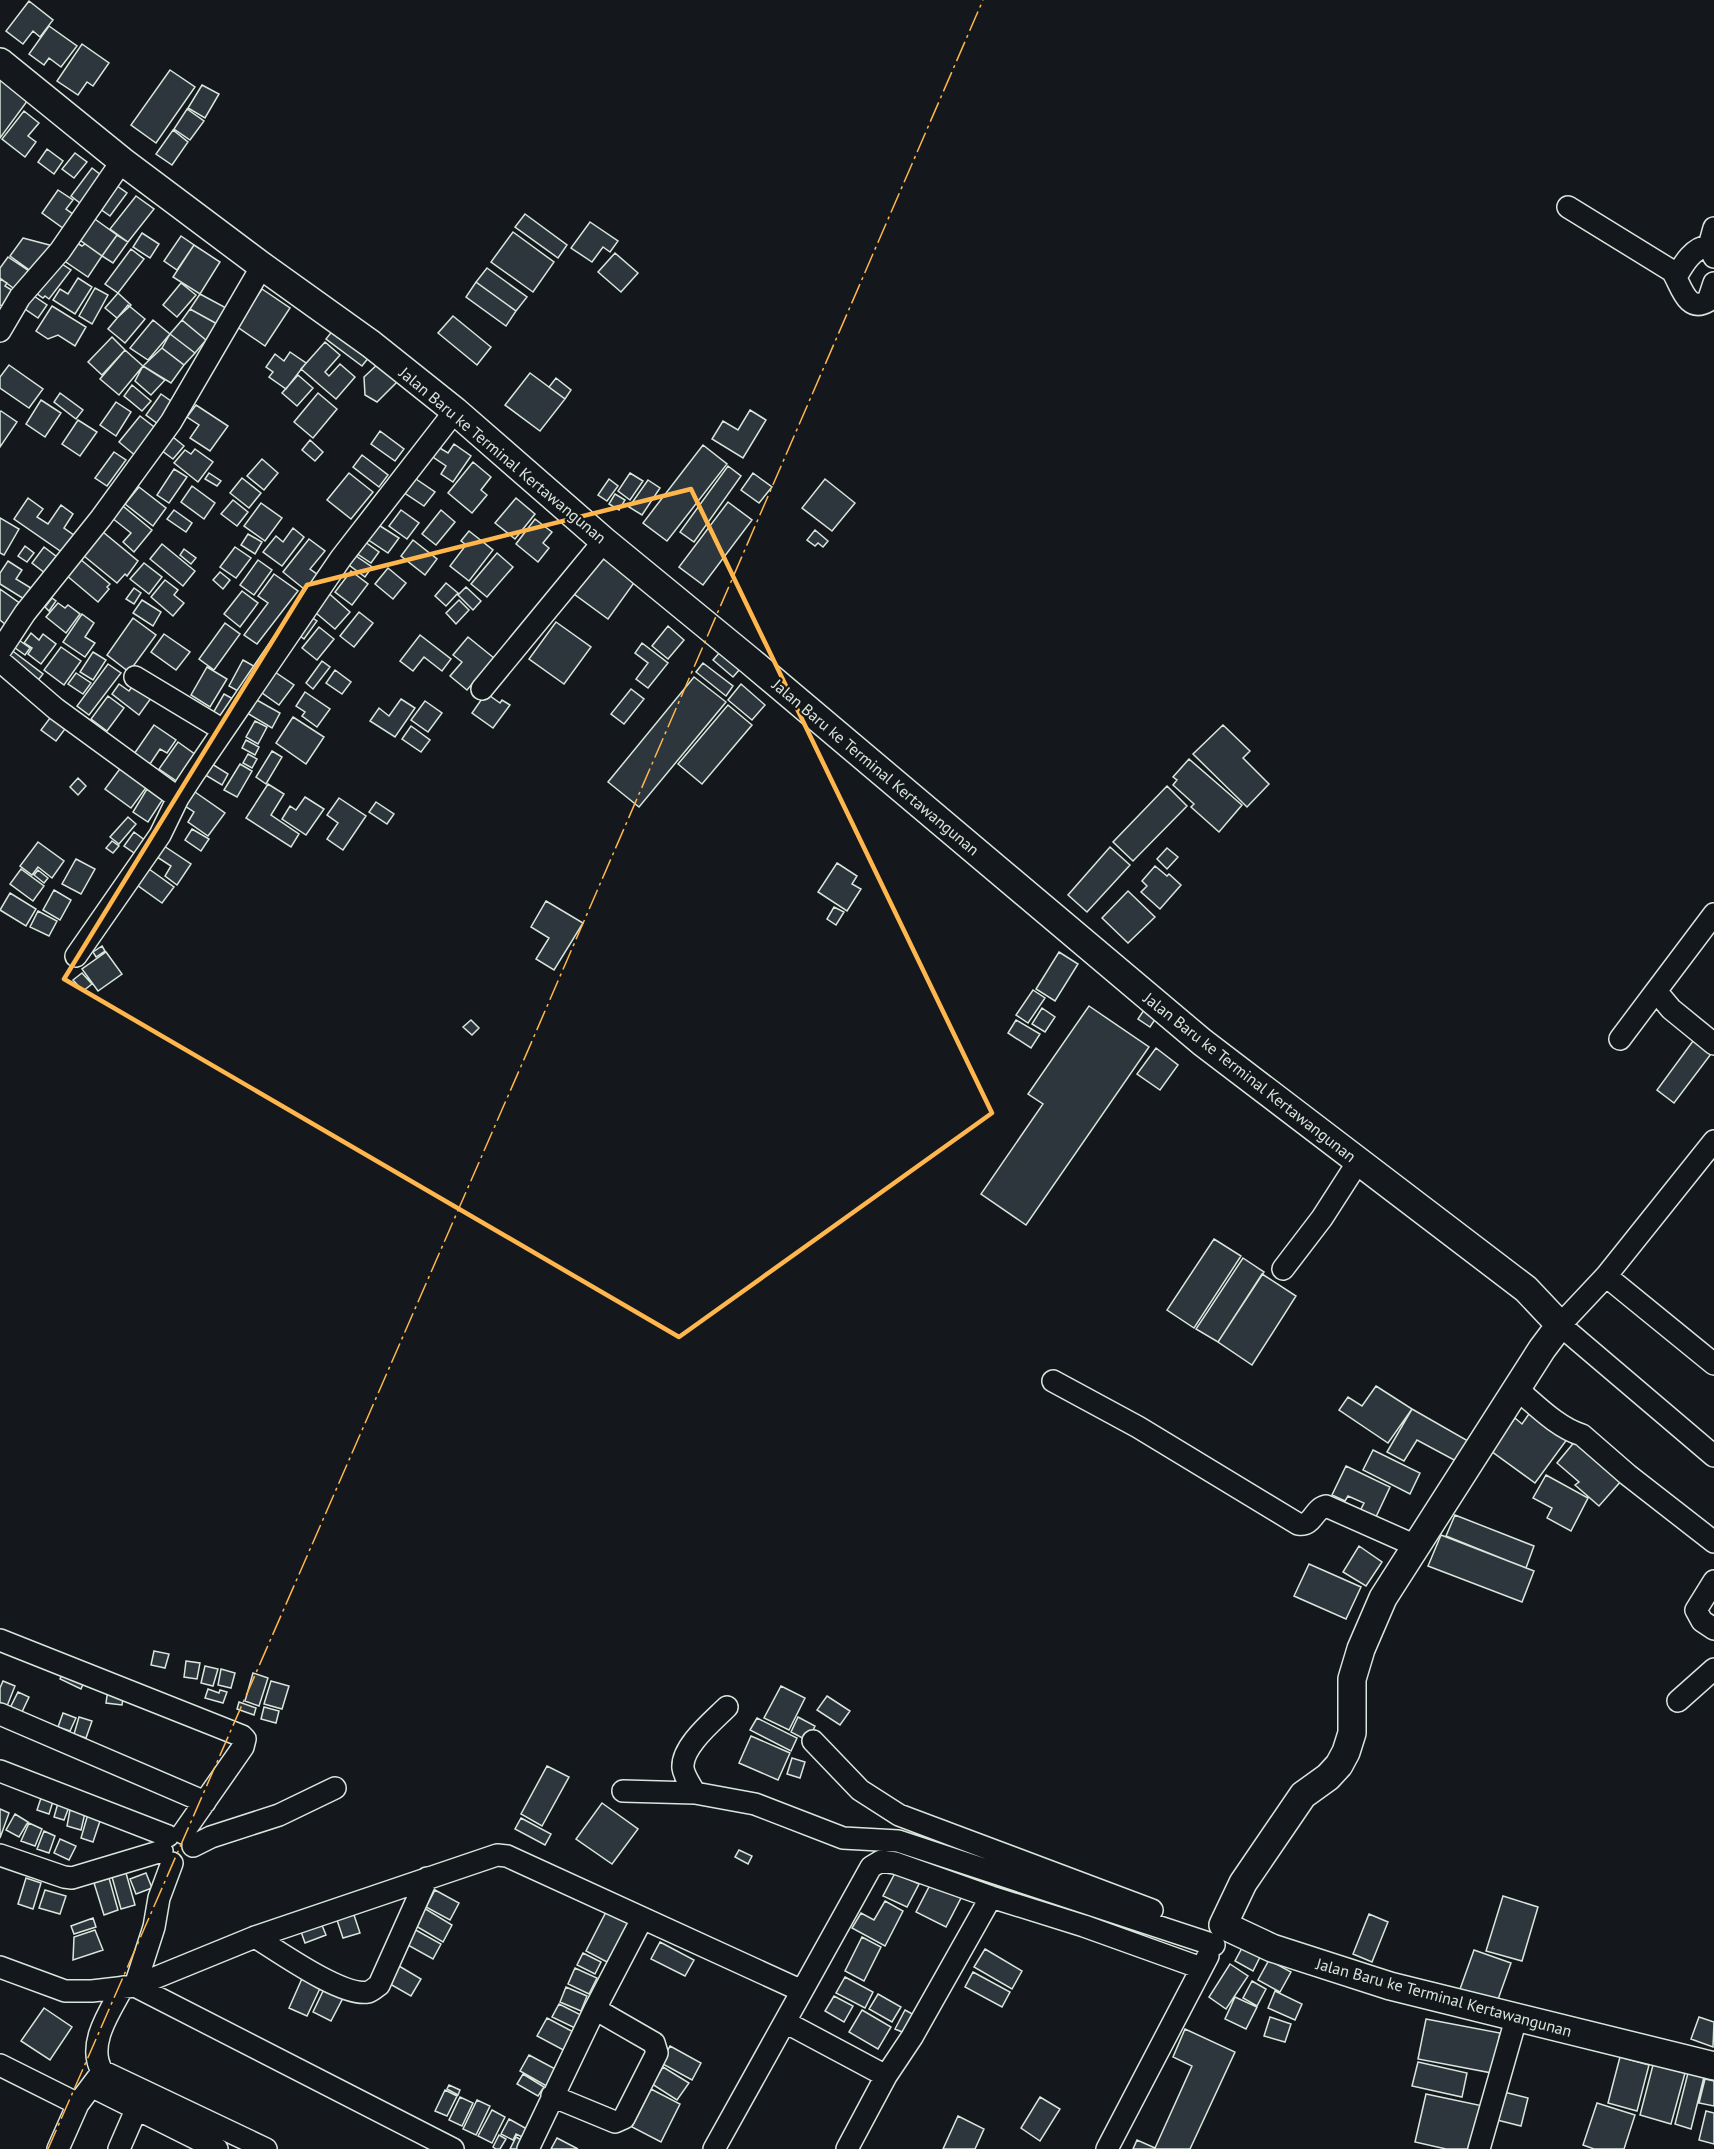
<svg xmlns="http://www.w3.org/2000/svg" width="1714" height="2149" font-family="'PT Sans',sans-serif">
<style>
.building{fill:#2c363c;stroke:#d8e6dc;stroke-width:1.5}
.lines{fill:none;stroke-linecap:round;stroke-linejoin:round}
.minor-casing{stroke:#d8e6dc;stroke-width:24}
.major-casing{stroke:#d8e6dc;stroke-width:30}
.minor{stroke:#14181c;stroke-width:21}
.major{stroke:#14181c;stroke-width:27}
.power{stroke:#ffb74d;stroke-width:1.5;stroke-dasharray:21 4.5 3 4.5;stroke-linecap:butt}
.marked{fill:none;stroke:#ffb74d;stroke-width:4.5;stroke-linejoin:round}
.labels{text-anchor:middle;stroke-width:4.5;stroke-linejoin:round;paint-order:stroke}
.street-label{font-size:16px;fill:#d8e6dc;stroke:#14181c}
</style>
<rect width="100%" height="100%" fill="#14181c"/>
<path class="building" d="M29,1L53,20L40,37L33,31L23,44L6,31Z
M49,26L77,46L61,67L49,58L44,65L29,54Z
M82,44L109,63L93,86L87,82L78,95L57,81Z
M170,70L195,87L156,143L131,125Z
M0,79L28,100L0,138Z
M202,85L219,94L205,118L188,108Z
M187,109L204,121L190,140L174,129Z
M24,111L39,123L28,136L36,142L25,157L2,139Z
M173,130L188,142L172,165L156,154Z
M47,149L63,161L54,174L38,162Z
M75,153L87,162L74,178L62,169Z
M92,168L106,179L85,207L71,196Z
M113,183L127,193L110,216L96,206Z
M58,190L73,200L66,209L77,217L67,231L42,213Z
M136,196L154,209L128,242L110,229Z
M525,214L567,245L558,258L515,227Z
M92,217L117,235L102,256L77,238Z
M590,222L618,241L610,252L603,247L592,262L571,248Z
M513,232L554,262L533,292L491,262Z
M142,233L159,244L150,258L133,247Z
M117,235L128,242L113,263L102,256Z
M181,236L194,245L177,270L164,261Z
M23,238L57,247L35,274L10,256Z
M72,240L82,246L85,244L102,256L88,277L60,258Z
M194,245L220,262L200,294L173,277Z
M131,249L144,259L118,293L105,284Z
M615,253L638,273L621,292L598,272Z
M8,257L35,275L21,294L0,278V268Z
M56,260L71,270L49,299L45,296L43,298L33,291Z
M487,268L527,297L516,311L476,282Z
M78,278L92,287L75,314L53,300L60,289L68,294Z
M0,279L7,283L5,286L18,294L9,310L0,305Z
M476,282L516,311L506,326L466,297Z
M181,283L196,295L177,317L163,305Z
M95,288L108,295L92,324L79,316Z
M262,289L290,308L265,346L236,326Z
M118,293L131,305L117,318L105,308Z
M31,294L47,305L38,318L22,307Z
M200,294L228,309L219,325L190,309Z
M128,305L145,319L125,343L108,329Z
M52,306L86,327L75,346L58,335L48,339L36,331Z
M190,309L219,325L206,340L182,320Z
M453,316L491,347L477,365L438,333Z
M153,320L170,334L148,360L130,348Z
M182,320L206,340L195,353L170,334Z
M337,325L373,352L362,366L326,339Z
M170,334L195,353L184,365L162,348Z
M112,337L125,350L102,375L88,362Z
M325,342L340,355L325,372L329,376L340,364L355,377L336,399L301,369Z
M162,348L184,365L171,383L143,366Z
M125,350L143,366L119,395L100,379Z
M290,352L306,363L286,389L269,377L273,372L266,367L275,354L284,361Z
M380,362L398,381L377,402L365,395L364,377Z
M9,365L43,389L29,408L0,388V377Z
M143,366L165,380L151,395L135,381Z
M530,373L565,399L540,431L505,405Z
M298,375L313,388L297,406L282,393Z
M556,378L571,390L565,399L549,387Z
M132,385L151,401L142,411L124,396Z
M60,393L83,410L76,419L54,402Z
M318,393L337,409L313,438L294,422Z
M161,394L178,406L162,427L146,415Z
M41,400L61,413L45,437L26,424Z
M116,402L131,412L116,436L100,425Z
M196,405L228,426L210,451L190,438L199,425L187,417Z
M750,410L766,420L743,458L712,439L723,421L738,430Z
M1,411L17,422L0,447V412Z
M140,416L158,430L137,457L119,442Z
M78,420L97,432L80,456L62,444Z
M380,431L404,449L395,461L371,444Z
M168,433L184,446L173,459L157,447Z
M310,440L323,452L315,461L302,450Z
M433,444L448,453L454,444L471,456L453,482L441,474L446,466L427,453Z
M703,445L727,464L667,541L643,523Z
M195,449L213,462L198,482L174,463L185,450L191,454Z
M114,452L126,460L107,486L95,478Z
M362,455L388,475L379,487L353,467Z
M262,459L278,473L264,490L247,476Z
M473,462L491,477L481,490L487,495L472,513L448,493Z
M728,466L741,476L694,542L680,532Z
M174,469L187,477L169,503L157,495Z
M209,473L221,481L217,486L205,479Z
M349,473L373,492L351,519L327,500Z
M630,473L643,481L630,500L618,491Z
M753,473L772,487L759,503L741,490Z
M413,477L435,492L424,506L403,492Z
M242,478L261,493L249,508L230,493Z
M609,479L618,486L607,501L598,495Z
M825,479L855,503L832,531L802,508Z
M648,480L660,488L642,515L629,507Z
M192,486L215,503L204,519L181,502Z
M139,487L166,508L153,526L125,504Z
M615,494L625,500L619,510L609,504Z
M28,498L43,509L37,517L48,524L61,505L73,514L64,528L78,538L66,555L14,519Z
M516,498L535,514L515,539L495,523Z
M233,500L248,512L237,526L221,514Z
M118,502L152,530L134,552L123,542L131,533L107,514Z
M728,502L752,520L703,585L679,567Z
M261,503L282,518L265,541L244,526Z
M174,510L192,523L186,532L167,519Z
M401,510L419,523L407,539L389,526Z
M441,510L455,522L436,545L422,534Z
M0,518L19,529L4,555L0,553Z
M535,519L552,532L543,543L549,548L538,562L516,544Z
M374,522L399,538L388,553L364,537Z
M293,528L304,537L282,566L263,552L276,536L283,542Z
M815,530L828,541L823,547L818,543L815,546L807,540Z
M469,531L493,550L469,581L450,566L466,545L461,541Z
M103,532L138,561L127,576L125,574L117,583L84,556Z
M248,534L262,542L255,554L241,545Z
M309,539L325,551L310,569L321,577L309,593L283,572Z
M361,539L379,552L371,563L353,551Z
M413,540L437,559L425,575L401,556Z
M162,544L195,571L183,586L150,559Z
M25,546L34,553L27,562L18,556Z
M44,547L57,557L45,573L32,563Z
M235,547L251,558L236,578L220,567Z
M184,549L196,558L191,564L180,555Z
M497,553L513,567L487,597L471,584Z
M602,555L636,580L608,619L574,594Z
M356,556L372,567L365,577L349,565Z
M80,559L110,584L107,587L109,589L98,602L66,575Z
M258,560L272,570L254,595L240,585Z
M8,561L22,570L16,579L31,588L24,599L0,584V573Z
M144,563L162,577L149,594L130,579Z
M388,568L406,583L393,599L375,584Z
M351,571L368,584L352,605L335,592Z
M220,572L230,580L223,589L213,580Z
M274,574L298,591L257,644L244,635L268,603L258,596Z
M165,580L178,590L174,595L184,603L173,616L151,597Z
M446,583L458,593L446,606L435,596Z
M466,587L481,601L473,610L458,595Z
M134,588L141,593L134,604L126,599Z
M0,589L21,604L6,625L0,620Z
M325,590L350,612L335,629L310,608Z
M242,591L258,603L240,627L224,614Z
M52,598L56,601L49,611L45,607Z
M142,600L161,612L153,626L133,613Z
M459,600L469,610L456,624L446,613Z
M58,603L65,608L68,605L80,614L66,633L46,617Z
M359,612L373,623L354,647L340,636Z
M82,614L94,623L85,637L95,643L85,657L63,642Z
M308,615L317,621L304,639L295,632Z
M133,618L156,635L129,672L107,655Z
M556,622L591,647L564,684L529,659Z
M225,623L240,634L214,670L199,659Z
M668,626L684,640L668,659L652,646Z
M319,627L334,639L317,660L302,648Z
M31,633L39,640L43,634L56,644L41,664L28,654L32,648L24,643Z
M164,634L190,652L176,670L151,652Z
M420,635L451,659L442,671L424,657L413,671L400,661Z
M468,637L494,658L467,690L450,676L462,662L453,655Z
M16,638L30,648L25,655L11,645Z
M642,643L668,663L648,688L636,679L648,663L635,653Z
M61,647L81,661L64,685L44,670Z
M10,649L43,674L35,684L2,660Z
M93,652L106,660L93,680L80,672Z
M720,652L740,669L733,677L713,660Z
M243,660L259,669L245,695L229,686Z
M322,661L330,667L313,689L306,683Z
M703,663L733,686L726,696L696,672Z
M108,664L121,673L89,715L77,706Z
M207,667L227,679L210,707L191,695Z
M272,670L294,685L279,705L258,690Z
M335,670L351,682L342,694L326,683Z
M76,673L91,683L83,694L68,684Z
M694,677L726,702L639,807L608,782Z
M136,681L154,694L139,715L112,694L119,684L129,691Z
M741,684L765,705L752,720L728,700Z
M631,689L644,699L624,724L611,714Z
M305,692L330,709L317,727L302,716L305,712L296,706Z
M486,693L500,703L502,700L510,705L493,728L472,713Z
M224,694L235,700L223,719L213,713Z
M108,696L124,708L107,731L91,719Z
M255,699L280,713L272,728L247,713Z
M401,699L415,708L395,737L370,721L379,708L389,716Z
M425,701L442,713L428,732L411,720Z
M728,705L752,725L702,784L678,764Z
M53,714L68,725L56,741L41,730Z
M293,717L324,737L306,764L276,743Z
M255,721L267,727L258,744L246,737Z
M154,725L176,740L167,753L160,749L150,764L134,754Z
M1223,725L1250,751L1243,758L1269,784L1247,807L1193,754Z
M411,726L430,740L421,752L402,739Z
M246,740L259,747L255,755L242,748Z
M178,742L196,755L178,782L159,769Z
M272,751L282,757L266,784L256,777Z
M248,754L257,759L252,768L243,763Z
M1189,759L1242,805L1219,832L1191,807L1194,804L1173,785L1177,780L1173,777Z
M209,762L228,774L222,785L202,773Z
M240,764L252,771L237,797L224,790Z
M122,766L148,785L131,808L105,789Z
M78,778L86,786L78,795L70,787Z
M268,784L284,794L271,815L299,834L291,847L246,818Z
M1167,786L1187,806L1133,861L1113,842Z
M147,789L163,799L148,822L133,812Z
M195,792L225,813L208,836L188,822L194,812L185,806Z
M305,797L324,809L306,835L282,819L290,806L296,810Z
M339,798L366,816L343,850L327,839L338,823L327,815Z
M376,802L394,814L387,824L369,812Z
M128,817L136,824L119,844L110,837Z
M192,829L209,839L201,851L185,840Z
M134,832L150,844L140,857L124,846Z
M112,841L119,846L113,853L106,848Z
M38,842L64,861L52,878L38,867L32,875L20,866Z
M161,844L191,864L177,885L165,876L171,866L154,855Z
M1110,847L1130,865L1087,912L1068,895Z
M1167,848L1178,857L1167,869L1157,859Z
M76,859L95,869L81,894L62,884Z
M837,863L857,876L852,884L861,889L847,911L818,892Z
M1155,866L1167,876L1169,874L1181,885L1160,909L1141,892L1147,886L1142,881Z
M21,869L44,886L33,901L10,884Z
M149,869L174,887L162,903L137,885Z
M38,870L48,878L44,883L34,875Z
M54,890L71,900L60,920L43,910Z
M1128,891L1155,917L1128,943L1102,918Z
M10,893L36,909L26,926L0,910Z
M546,901L583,923L554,970L536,959L549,938L531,927Z
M834,907L844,912L836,925L827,919Z
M38,911L57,921L49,936L30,927Z
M102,946L105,951L96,957L93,952Z
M106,952L122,974L98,991L82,969Z
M1059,952L1078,964L1055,1001L1036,989Z
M82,973L92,984L83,991L73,980Z
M1033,990L1045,998L1028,1023L1016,1015Z
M1148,1004L1160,1012L1150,1027L1138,1019Z
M1089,1006L1149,1047L1026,1225L981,1194L1043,1104L1028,1094Z
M1042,1008L1055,1017L1045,1032L1032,1024Z
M471,1020L479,1028L472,1035L463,1027Z
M1016,1020L1040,1034L1031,1048L1008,1033Z
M1693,1041L1711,1054L1674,1103L1657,1090Z
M1156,1048L1178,1065L1160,1090L1137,1074Z
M1214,1239L1241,1256L1194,1328L1167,1310Z
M1243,1258L1264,1272L1218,1342L1196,1329Z
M1262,1274L1296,1296L1252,1365L1218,1342Z
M1376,1386L1412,1409L1388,1443L1339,1410L1348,1397L1362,1406Z
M1412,1409L1468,1441L1456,1461L1417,1440L1404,1461L1387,1452Z
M1531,1411L1568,1438L1535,1483L1491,1451L1515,1418L1522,1424Z
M1576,1440L1622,1480L1599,1506L1575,1485L1579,1482L1557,1463Z
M1373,1450L1420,1473L1410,1494L1363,1470Z
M1346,1466L1390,1487L1375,1519L1360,1511L1364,1503L1348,1496L1345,1501L1332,1495Z
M1546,1475L1588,1498L1571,1531L1547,1518L1552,1508L1533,1498Z
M1455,1515L1534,1546L1526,1568L1446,1536Z
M1441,1535L1534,1571L1522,1602L1428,1566Z
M1359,1546L1382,1562L1366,1586L1343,1572Z
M1309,1564L1361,1587L1346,1619L1294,1596Z
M154,1651L169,1654L165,1668L151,1665Z
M186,1661L200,1663L197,1679L184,1677Z
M205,1666L218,1669L213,1686L201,1683Z
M65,1668L86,1677L81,1689L60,1679Z
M221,1669L235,1673L231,1688L218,1685Z
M253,1673L268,1678L259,1706L245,1701Z
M3,1681L15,1686L7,1706L0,1703V1688Z
M271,1681L289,1686L282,1709L264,1704Z
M781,1686L805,1698L789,1730L764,1718Z
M108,1689L124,1691L122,1705L106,1703Z
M208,1689L219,1693L220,1690L227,1692L223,1703L205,1698Z
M18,1692L29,1697L21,1714L10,1708Z
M827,1696L850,1711L840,1725L817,1710Z
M239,1702L256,1708L254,1715L237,1709Z
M264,1707L279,1711L276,1723L261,1719Z
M63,1713L76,1718L70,1731L58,1727Z
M79,1717L92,1721L86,1738L74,1734Z
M798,1717L815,1726L808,1741L791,1732Z
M757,1718L797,1738L791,1751L750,1730Z
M751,1736L790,1753L778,1780L739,1763Z
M792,1758L805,1762L800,1778L787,1774Z
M547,1766L569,1777L542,1826L521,1814Z
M42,1795L54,1798L49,1814L37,1810Z
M58,1803L69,1807L64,1820L54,1817Z
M602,1803L638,1829L612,1864L576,1839Z
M0,1809L9,1813L0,1838Z
M70,1810L85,1813L81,1830L67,1826Z
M15,1814L28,1822L19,1837L6,1830Z
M88,1814L101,1818L93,1842L81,1838Z
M521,1818L551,1834L545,1845L515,1829Z
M29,1823L42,1829L35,1846L21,1841Z
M44,1831L55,1836L49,1853L37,1849Z
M60,1839L76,1846L69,1860L54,1853Z
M739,1850L752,1856L748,1864L735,1857Z
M126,1873L135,1905L121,1909L112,1877Z
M146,1873L152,1888L136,1894L130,1879Z
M895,1873L919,1884L907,1907L883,1896Z
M26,1878L41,1883L33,1909L18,1904Z
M109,1878L118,1910L104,1915L94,1883Z
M931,1883L961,1898L946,1927L916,1912Z
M45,1890L66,1896L60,1914L39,1908Z
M435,1890L459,1903L450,1920L426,1907Z
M1503,1896L1538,1907L1522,1961L1486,1951Z
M885,1901L903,1911L885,1946L852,1928L861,1913L874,1920Z
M419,1905L452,1925L443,1942L409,1922Z
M351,1906L360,1933L343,1938L334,1911Z
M607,1910L636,1925L609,1963L586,1951Z
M1369,1914L1388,1922L1372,1962L1353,1954Z
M93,1918L96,1927L74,1934L71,1926Z
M319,1918L326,1935L305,1943L299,1926Z
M414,1929L441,1944L433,1959L406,1944Z
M95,1930L103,1950L73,1960L74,1937Z
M862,1937L881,1947L864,1981L845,1971Z
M660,1942L694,1960L685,1976L651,1959Z
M1242,1948L1260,1957L1253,1971L1235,1961Z
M985,1949L1022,1971L1012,1989L974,1967Z
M1474,1950L1511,1963L1496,2005L1459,1992Z
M583,1953L601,1962L595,1974L577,1965Z
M1269,1960L1291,1972L1280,1992L1258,1980Z
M394,1963L421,1979L411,1996L383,1980Z
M1230,1964L1248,1976L1226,2009L1209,1997Z
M575,1968L597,1978L589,1994L568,1984Z
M973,1972L1010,1992L1002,2007L965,1987Z
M304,1974L323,1982L307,2016L289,2008Z
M845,1977L873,1992L865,2008L836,1993Z
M1252,1981L1266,1989L1257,2006L1243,1998Z
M325,1987L344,1996L331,2021L313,2012Z
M566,1987L587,1996L581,2011L560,2002Z
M1275,1991L1302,2004L1295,2020L1268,2008Z
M878,1994L901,2007L892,2022L869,2009Z
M834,1996L853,2006L844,2022L825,2011Z
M1235,1997L1257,2007L1246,2029L1225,2019Z
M559,2004L581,2015L575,2028L552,2017Z
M44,2008L72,2027L50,2060L21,2041Z
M862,2010L891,2027L878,2049L849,2032Z
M905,2010L916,2016L907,2034L895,2029Z
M1270,2017L1291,2024L1285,2042L1264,2036Z
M1699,2017L1714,2022L1713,2047L1691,2039Z
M547,2018L579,2035L569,2053L537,2036Z
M1426,2019L1500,2033L1492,2073L1418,2059Z
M1185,2029L1235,2052L1190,2149H1133L1137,2140L1155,2148L1192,2066L1173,2057Z
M670,2046L701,2063L692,2080L661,2063Z
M529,2055L559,2071L550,2088L520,2071Z
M1620,2057L1649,2065L1637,2111L1608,2103Z
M1418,2062L1467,2073L1462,2097L1412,2086Z
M1653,2065L1685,2073L1671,2124L1640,2115Z
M663,2067L689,2083L677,2100L652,2084Z
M1688,2073L1704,2077L1691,2129L1675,2124Z
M523,2074L544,2087L538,2096L517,2084Z
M1705,2079L1714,2081V2106L1699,2103Z
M449,2085L460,2090L458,2095L447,2089Z
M651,2089L680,2104L661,2142L632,2127Z
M445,2090L457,2096L447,2116L435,2111Z
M1496,2090L1528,2098L1521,2126L1489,2118Z
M1426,2094L1483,2106L1474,2149H1446L1415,2142Z
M460,2097L473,2103L462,2126L449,2120Z
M1040,2097L1060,2109L1040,2141L1021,2128Z
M477,2100L490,2106L476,2135L463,2129Z
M1597,2103L1635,2115L1624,2149H1594L1583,2145Z
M492,2110L505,2117L492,2143L478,2136Z
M1706,2111L1714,2113V2144L1699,2140Z
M958,2116L984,2129L975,2149H943Z
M509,2119L527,2129L522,2137L516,2134L513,2140L501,2134Z
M499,2135L506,2139L500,2149H496L493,2147Z
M516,2137L523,2141L519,2149H510Z
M557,2138L578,2149H551Z"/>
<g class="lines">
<defs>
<path id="minor" d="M1568,207L1672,271C1681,284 1686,314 1708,301L1714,283
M1714,228L1709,246L1714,257
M1676,277C1683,265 1693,247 1709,246
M0,331L20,297L60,251L122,161
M0,651L25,613L101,518L171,422L262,266
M0,661L56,709L178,798
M135,677L223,730
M482,689L604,541
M1714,914L1656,991L1671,1009L1714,1044
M76,956L160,835L178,798L193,775L341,558L455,411
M1620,1039L1656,991
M1714,1141L1606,1276L1560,1325L1714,1456
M1283,1269L1322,1218L1358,1162
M1606,1276L1714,1364
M1053,1381L1138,1427L1298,1524C1313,1527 1313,1509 1326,1506L1416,1546
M1517,1389C1536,1405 1558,1428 1582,1435L1628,1475L1714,1542
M1714,1581L1696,1610L1702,1621L1714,1629
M0,1640L242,1736L245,1739L243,1747L183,1833
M1678,1701L1714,1669
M0,1714L205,1802
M813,1741L860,1790L899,1815L1152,1910
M0,1771L168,1836
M623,1791L695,1793L755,1804L843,1838L898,1841L1214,1945
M695,1793C691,1786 684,1776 683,1768C681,1747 713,1721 727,1707
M193,1846L211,1837L279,1815L335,1788
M0,1855L64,1877L72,1878L162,1851
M172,1863L159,1898L154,1927L135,1986L453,2149
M255,1937C278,1951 342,1997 368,1992C372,1991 376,1987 379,1985L427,1878
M0,1967L65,1991H92L135,1986L255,1937L497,1855L507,1856L802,1991L871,1867L881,1861L895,1863L991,1897L1084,1926L1201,1968
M123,1987C111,2010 86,2044 102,2071L266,2149
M785,2022L886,2076L912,2037L991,1897
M0,2065L78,2104
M93,2087L217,2149
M552,2096L615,2122L624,2118L657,2053L654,2043L595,2009
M58,2149L78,2104L99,2076
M119,2149L136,2110
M528,2149L595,2009L642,1919
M714,2149L802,1991
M847,2149L886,2076
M1107,2149L1208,1956
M1479,2149L1516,2019"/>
<path id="major" d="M0,62L122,161L262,266L371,344L455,411L604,541L749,660L1202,1042L1526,1289L1560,1325L1542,1349L1383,1598L1361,1649L1352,1679V1733L1346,1752L1339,1765L1328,1777L1303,1795L1243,1883L1223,1925L1272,1948L1390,1986L1714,2066"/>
</defs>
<use href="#minor" class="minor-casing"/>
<use href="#major" class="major-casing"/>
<use href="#minor" class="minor"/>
<use href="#major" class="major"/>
<path class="power" d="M48,2149L532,1041L983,0"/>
</g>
<path class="marked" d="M691,489L992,1113L679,1337L64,979L307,585Z"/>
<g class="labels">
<g class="street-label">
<text transform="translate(503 455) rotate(40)" y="6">Jalan Baru ke Terminal Kertawangunan</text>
<text transform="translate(876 767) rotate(40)" y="6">Jalan Baru ke Terminal Kertawangunan</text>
<text transform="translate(1250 1077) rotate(38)" y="6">Jalan Baru ke Terminal Kertawangunan</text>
<text transform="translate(1444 1997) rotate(15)" y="6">Jalan Baru ke Terminal Kertawangunan</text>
</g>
</g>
</svg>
